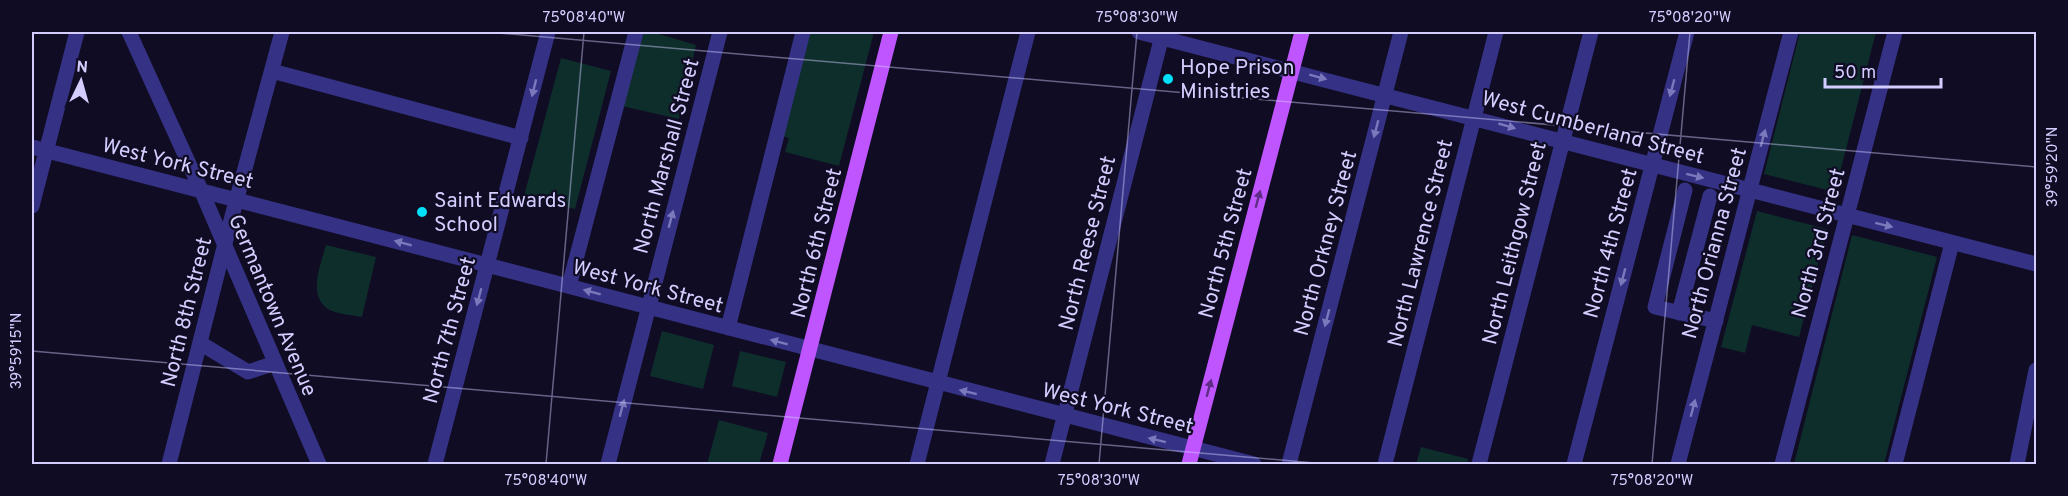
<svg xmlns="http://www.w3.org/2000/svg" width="2068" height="496" font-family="Overpass,sans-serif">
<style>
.green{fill:#0e2e2c}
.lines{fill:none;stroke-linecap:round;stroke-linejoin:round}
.minor{stroke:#353286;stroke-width:15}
.major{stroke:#bf55ff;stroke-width:15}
.oneway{fill:#7c78bc}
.oneway2{fill:#5f2d86}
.ticks{fill:none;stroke:#d3ceff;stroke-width:1.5;stroke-opacity:0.45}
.poi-dot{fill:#00e1f9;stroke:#100c23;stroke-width:2}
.labels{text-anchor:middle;stroke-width:4.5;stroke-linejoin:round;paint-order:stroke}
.poi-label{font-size:21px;fill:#d3ceff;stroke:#100c23;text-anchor:start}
.street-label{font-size:21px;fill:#d3ceff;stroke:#100c23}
.neatline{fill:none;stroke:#d3ceff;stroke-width:2}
.ticks-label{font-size:15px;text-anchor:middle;fill:#d3ceff}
</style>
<rect width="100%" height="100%" fill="#100c23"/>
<path class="green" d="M641,32H652L696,45L679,119L622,106Z
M810,32H874L839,166L785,152L789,138L783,136Z
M1800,32H1876L1835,192L1764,174Z
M561,58L611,71L575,209L524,196Z
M1757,211L1827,229L1799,337L1752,325L1745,353L1721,347Z
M1852,235L1937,257L1884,464H1794Z
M326,245L376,257L362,317C352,315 336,314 328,309C307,295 321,264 326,245Z
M662,331L714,345L703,389L650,376Z
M740,351L786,362L777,397L732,386Z
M719,420L768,433L759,464H707Z
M1421,447L1468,459L1467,464H1416Z"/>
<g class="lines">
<path class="minor" d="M129,32L201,190L319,464
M1139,32L2036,264
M272,71L521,138
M32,147L1254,464
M1685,190L1655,307L1716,321
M32,206L77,32
M569,286L636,32
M1679,313L1710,196
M728,328L803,32
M200,343L248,372L275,363
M169,464L231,220L282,32
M435,464L548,32
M608,464L720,32
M917,464L1028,32
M1052,464L1163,32
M1289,464L1401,32
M1385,464L1496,32
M1479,464L1591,32
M1574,464L1687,32
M1678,464L1791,32
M1782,464L1895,32
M1895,464L1952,243
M2017,464L2036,370"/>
<path class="major" d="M780,464L891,32
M1189,464L1302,32"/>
</g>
<defs><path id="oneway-solid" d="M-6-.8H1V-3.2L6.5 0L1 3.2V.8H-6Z" transform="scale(1.5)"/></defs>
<g class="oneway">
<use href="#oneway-solid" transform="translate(1318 77) rotate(15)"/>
<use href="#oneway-solid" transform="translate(534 88) rotate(104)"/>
<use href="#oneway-solid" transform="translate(1672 88) rotate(105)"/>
<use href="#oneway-solid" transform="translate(1507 126) rotate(16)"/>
<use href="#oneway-solid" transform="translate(1376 129) rotate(105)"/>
<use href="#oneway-solid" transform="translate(1763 138) rotate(-75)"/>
<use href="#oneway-solid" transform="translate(1695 176) rotate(14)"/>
<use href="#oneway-solid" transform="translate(671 219) rotate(-75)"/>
<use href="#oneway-solid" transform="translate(1884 225) rotate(14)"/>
<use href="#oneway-solid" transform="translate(403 243) rotate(-165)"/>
<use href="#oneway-solid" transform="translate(1623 277) rotate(105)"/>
<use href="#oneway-solid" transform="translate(592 292) rotate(-165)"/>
<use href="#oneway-solid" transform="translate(479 297) rotate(105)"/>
<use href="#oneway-solid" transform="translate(1327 318) rotate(105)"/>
<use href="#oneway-solid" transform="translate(779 342) rotate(-165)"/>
<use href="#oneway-solid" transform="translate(968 392) rotate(-166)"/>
<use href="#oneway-solid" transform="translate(622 408) rotate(-75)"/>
<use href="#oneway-solid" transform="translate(1693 408) rotate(-75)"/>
<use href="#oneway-solid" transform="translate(1157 440) rotate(-166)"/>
</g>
<g class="oneway2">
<use href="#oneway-solid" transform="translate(1258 199) rotate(-75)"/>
<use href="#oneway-solid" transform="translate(1209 388) rotate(-75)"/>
</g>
<path class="ticks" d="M487,32L2036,167M32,351L1326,464M546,464L584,32M1099,464L1137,32M1652,464L1690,32"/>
<g class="poi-dot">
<circle cx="1168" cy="79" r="6"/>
<circle cx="422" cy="212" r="6"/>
</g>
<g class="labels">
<g class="poi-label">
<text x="1180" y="74">Hope Prison<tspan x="1180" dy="24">Ministries</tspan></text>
<text x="434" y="207">Saint Edwards<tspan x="434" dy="24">School</tspan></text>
</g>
<g class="street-label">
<text transform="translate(1593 127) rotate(15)" y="7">West Cumberland Street</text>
<text transform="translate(666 156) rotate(-75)" y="7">North Marshall Street</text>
<text transform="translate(178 163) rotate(14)" y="7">West York Street</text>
<text transform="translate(816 243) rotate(-76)" y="7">North 6th Street</text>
<text transform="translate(1087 243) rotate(-76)" y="7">North Reese Street</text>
<text transform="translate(1225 243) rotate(-75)" y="7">North 5th Street</text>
<text transform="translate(1325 243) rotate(-75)" y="7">North Orkney Street</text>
<text transform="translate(1420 243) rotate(-76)" y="7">North Lawrence Street</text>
<text transform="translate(1514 243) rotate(-76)" y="7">North Leithgow Street</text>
<text transform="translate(1610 243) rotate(-75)" y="7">North 4th Street</text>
<text transform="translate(1714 243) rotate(-75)" y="7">North Orianna Street</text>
<text transform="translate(1818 243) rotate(-75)" y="7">North 3rd Street</text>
<text transform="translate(648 286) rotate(15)" y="7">West York Street</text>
<text transform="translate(273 305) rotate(67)" y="7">Germantown Avenue</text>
<text transform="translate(186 312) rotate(-76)" y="7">North 8th Street</text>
<text transform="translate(449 330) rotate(-75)" y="7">North 7th Street</text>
<text transform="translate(1118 408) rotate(14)" y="7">West York Street</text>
</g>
</g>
<rect width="2068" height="496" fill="none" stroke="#100c23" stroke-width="66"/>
<g transform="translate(81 81) rotate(5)" stroke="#100c23" stroke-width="4.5" paint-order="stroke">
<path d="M0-4.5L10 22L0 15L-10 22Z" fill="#d3ceff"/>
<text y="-9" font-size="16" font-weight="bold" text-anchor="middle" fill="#d3ceff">N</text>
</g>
<path d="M1825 78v9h116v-9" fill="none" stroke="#d3ceff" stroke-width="3"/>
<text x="1834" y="78" font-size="18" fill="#d3ceff" stroke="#100c23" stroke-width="4.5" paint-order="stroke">50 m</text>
<rect x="33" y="33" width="2002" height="430" class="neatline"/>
<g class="ticks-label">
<text x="584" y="22">75°08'40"W</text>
<text x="1137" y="22">75°08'30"W</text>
<text x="1690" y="22">75°08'20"W</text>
<text transform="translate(2052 167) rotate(-90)" y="5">39°59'20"N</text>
<text transform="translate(16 351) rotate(-90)" y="5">39°59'15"N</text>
<text x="546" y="485">75°08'40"W</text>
<text x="1099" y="485">75°08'30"W</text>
<text x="1652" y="485">75°08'20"W</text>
</g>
</svg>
